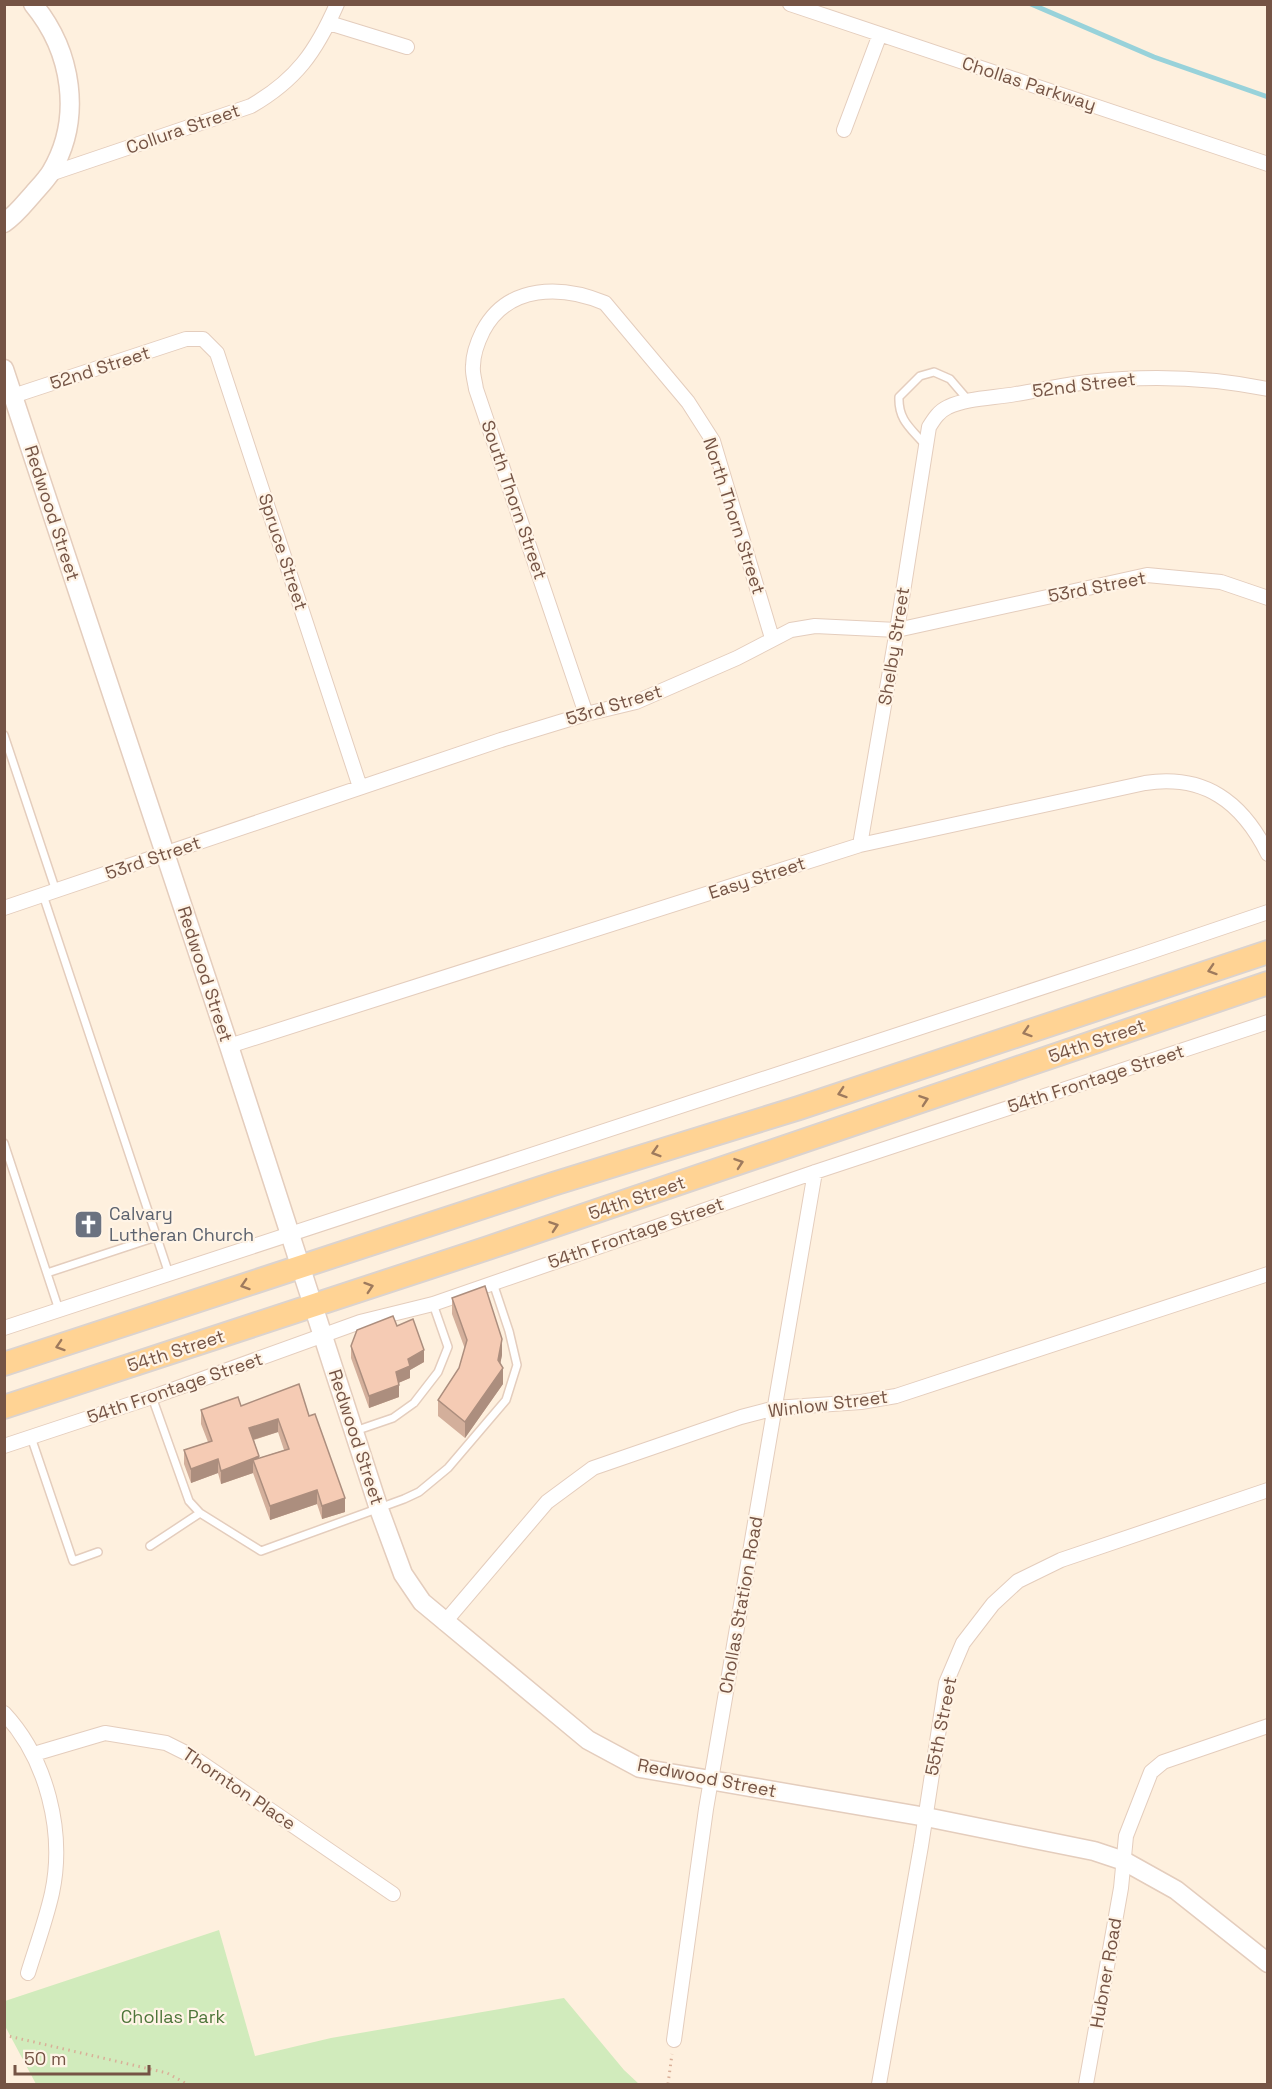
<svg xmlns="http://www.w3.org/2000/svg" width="1272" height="2089" font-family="'Space Grotesk',sans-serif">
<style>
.green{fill:#d1ebbc}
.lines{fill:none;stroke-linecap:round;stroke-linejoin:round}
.stream{stroke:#98d2da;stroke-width:5}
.service-casing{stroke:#e4cdbd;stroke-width:10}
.minor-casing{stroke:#e4cdbd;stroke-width:16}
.tertiary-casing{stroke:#e4cdbd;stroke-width:21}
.primary-casing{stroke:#dbd3cf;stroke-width:26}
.path{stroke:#d9af98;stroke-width:3;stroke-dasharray:1.5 4.5;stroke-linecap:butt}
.service{stroke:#fff;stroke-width:7}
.minor{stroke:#fff;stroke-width:14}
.tertiary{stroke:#fff;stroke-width:18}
.primary{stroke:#ffd394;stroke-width:22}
.wall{fill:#d3af9b;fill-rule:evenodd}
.shaded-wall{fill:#ac8e7e}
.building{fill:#f5cbb4;stroke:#ac8e7e;stroke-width:1.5}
.oneway{stroke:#9e7a5d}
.labels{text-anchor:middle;stroke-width:4.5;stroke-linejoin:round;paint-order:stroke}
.street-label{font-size:18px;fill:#755445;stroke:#fff4e6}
.worship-label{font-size:18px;fill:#5b616d;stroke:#fff4e6;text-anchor:start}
.park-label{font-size:18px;fill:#4e763a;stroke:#fff4e6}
</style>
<rect width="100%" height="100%" fill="#fef0de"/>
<path class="green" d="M219,1930L255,2056L331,2038L564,1998L624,2070L639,2084H36L5,2026V2001Z"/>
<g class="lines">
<path class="stream" d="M1031,4L1154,57L1268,97"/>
<defs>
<path id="service" d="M926,446C912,429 898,421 899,397L920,376L934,372L950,379L968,400
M4,735L56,891
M43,895L169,1274
M4,1143L59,1310
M47,1273L156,1237
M152,1397L189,1501L200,1513L261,1551L404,1499L419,1492L448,1468L506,1400L517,1365L509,1331L493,1283
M355,1431L393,1418L414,1403L438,1372L448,1347L433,1304
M31,1437L73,1561L98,1552
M150,1546L200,1513"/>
<path id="minor" d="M790,4L1268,164
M329,23L407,47
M844,130L880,34
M50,174L251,106C296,80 316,52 337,4
M13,396L186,339H203L217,353L360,787
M586,714L476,389C475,381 472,373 473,366C473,354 478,341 483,331C508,284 562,285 605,303L688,402L713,441L772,638
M860,845L897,630L929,427C934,419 939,411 948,407C967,398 994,398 1016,394C1040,390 1064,385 1088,382C1148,375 1209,377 1268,389
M4,908L501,740L586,714L636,702L737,658L791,630L815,626L897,630L1147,575L1221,582L1268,598
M229,1046L860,845L1145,783C1205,774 1242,802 1268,854
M4,1328L1141,955L1268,912
M4,1446L158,1395L360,1322L433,1304L815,1172L1268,1022
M444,1623L547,1502L593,1468L741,1417L775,1408L861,1402L896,1396L1268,1274
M4,1713C47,1759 65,1832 52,1893C46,1920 36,1947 28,1973
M34,1754L105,1733L166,1743L190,1755L393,1894
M674,2040L706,1809L815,1172
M879,2084L921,1846L946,1683L963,1643L993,1604L1018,1581L1061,1560L1268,1490
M1086,2084L1121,1888L1126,1836L1151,1772L1163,1762L1268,1726"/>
<path id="tertiary" d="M4,223C16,215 24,204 33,194C39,187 46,180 51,172C83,118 72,51 33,4
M4,369L229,1046L379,1509L403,1574L422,1602L588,1740L640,1768L926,1817L1094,1851L1124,1861L1176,1890L1268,1963"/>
<path id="primary" d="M4,1364L553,1184L799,1108L1268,952
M4,1407L488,1248L1268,983"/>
</defs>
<use href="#service" class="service-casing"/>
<use href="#minor" class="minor-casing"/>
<use href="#tertiary" class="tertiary-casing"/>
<use href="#primary" class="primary-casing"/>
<path class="path" d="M4,2035L167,2073L187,2084
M668,2084L672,2054"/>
<use href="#service" class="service"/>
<use href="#minor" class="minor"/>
<use href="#tertiary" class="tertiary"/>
<use href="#primary" class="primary"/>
</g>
<path class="wall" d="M452,1298L502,1355L500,1364L503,1384L465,1438L438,1416V1400L459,1368L465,1349L452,1314Z
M397,1326L424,1362L410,1370V1378L398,1383L399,1397L369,1408L351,1358V1346Z
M241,1406L309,1416L345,1512L322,1519L317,1504L270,1520L253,1473L221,1484L218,1473L191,1483L184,1464V1450L208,1442L201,1424V1410ZM278,1432L284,1450L259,1458L254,1440Z"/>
<path class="shaded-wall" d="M502,1339V1355L498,1375L503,1368V1384L465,1438V1422L498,1360Z
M424,1350V1362L410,1370V1378L396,1384V1372L408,1359Z
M399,1385V1397L369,1408V1396Z
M278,1419V1432L249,1441V1428Z
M259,1456V1470L253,1460V1473L221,1484V1471Z
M218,1459V1473L191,1483V1469Z
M317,1490V1504L270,1520V1506Z
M345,1498V1512L322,1519V1506Z"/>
<path class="building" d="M485,1286L502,1339L498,1360L503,1368L465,1422L438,1400L459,1368L467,1340L452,1298Z
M393,1316L397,1326L413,1319L424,1350L408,1359L410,1366L396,1372L399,1385L369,1396L351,1346L357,1330Z
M299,1384L309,1416L315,1414L345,1498L322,1506L317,1490L270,1506L253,1460L289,1449L278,1419L249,1428L259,1456L221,1471L218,1459L191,1469L184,1450L212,1441L201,1410L238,1397L241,1406Z"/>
<defs><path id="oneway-chevron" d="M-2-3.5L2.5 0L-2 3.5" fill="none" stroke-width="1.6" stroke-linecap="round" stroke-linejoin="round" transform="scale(1.5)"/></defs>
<g class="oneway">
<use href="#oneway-chevron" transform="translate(1212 970) rotate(162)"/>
<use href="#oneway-chevron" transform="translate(1027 1032) rotate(162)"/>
<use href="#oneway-chevron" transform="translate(842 1093) rotate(162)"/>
<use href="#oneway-chevron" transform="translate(924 1100) rotate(-19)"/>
<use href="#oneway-chevron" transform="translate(656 1152) rotate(163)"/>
<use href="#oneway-chevron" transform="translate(739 1163) rotate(-19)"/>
<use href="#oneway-chevron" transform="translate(554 1226) rotate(-19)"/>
<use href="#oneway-chevron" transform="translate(245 1285) rotate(162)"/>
<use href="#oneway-chevron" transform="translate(369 1287) rotate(-18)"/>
<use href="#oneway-chevron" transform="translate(60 1346) rotate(162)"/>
</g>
<defs>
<symbol id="church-square" viewBox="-11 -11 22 22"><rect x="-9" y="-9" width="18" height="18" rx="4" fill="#6b7280" stroke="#fff4e6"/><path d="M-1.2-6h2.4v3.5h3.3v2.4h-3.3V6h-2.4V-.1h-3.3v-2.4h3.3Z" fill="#fff"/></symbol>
</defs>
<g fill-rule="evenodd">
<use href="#church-square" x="72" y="1208" width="33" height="33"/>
</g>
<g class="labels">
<g class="street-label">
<text transform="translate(1029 84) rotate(18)" y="6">Chollas Parkway</text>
<text transform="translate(183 129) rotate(-19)" y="6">Collura Street</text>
<text transform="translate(100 368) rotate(-18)" y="6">52nd Street</text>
<text transform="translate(1084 385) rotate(-7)" y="6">52nd Street</text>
<text transform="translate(514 500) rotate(71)" y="6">South Thorn Street</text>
<text transform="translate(52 513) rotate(72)" y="6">Redwood Street</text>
<text transform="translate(734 516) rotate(72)" y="6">North Thorn Street</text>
<text transform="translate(283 552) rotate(72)" y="6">Spruce Street</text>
<text transform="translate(1097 587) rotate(-11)" y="6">53rd Street</text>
<text transform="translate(894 646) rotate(-81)" y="6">Shelby Street</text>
<text transform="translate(614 705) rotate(-17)" y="6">53rd Street</text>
<text transform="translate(153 858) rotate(-19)" y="6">53rd Street</text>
<text transform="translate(757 878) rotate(-18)" y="6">Easy Street</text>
<text transform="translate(205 974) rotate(72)" y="6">Redwood Street</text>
<text transform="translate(1097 1041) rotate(-19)" y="6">54th Street</text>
<text transform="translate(1096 1079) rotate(-18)" y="6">54th Frontage Street</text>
<text transform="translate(637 1198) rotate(-19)" y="6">54th Street</text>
<text transform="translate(636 1233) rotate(-19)" y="6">54th Frontage Street</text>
<text transform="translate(176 1351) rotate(-18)" y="6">54th Street</text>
<text transform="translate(175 1388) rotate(-19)" y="6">54th Frontage Street</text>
<text transform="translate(828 1404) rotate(-7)" y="6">Winlow Street</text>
<text transform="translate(356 1437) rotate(72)" y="6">Redwood Street</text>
<text transform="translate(741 1605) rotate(-80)" y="6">Chollas Station Road</text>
<text transform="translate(941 1726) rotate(-79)" y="6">55th Street</text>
<text transform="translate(707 1778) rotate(11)" y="6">Redwood Street</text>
<text transform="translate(239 1789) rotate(34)" y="6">Thornton Place</text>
<text transform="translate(1106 1973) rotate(-80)" y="6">Hubner Road</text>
</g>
<g class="worship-label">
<text x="109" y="1220">Calvary<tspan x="109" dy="21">Lutheran Church</tspan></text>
</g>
<g class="park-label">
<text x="173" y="2023">Chollas Park</text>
</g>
</g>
<rect width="1272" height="2089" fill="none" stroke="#755445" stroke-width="12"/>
<path d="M15 2065v9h134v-9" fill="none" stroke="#755445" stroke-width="3"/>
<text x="24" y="2065" font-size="18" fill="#755445" stroke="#fff4e6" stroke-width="4.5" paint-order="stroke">50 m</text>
</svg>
